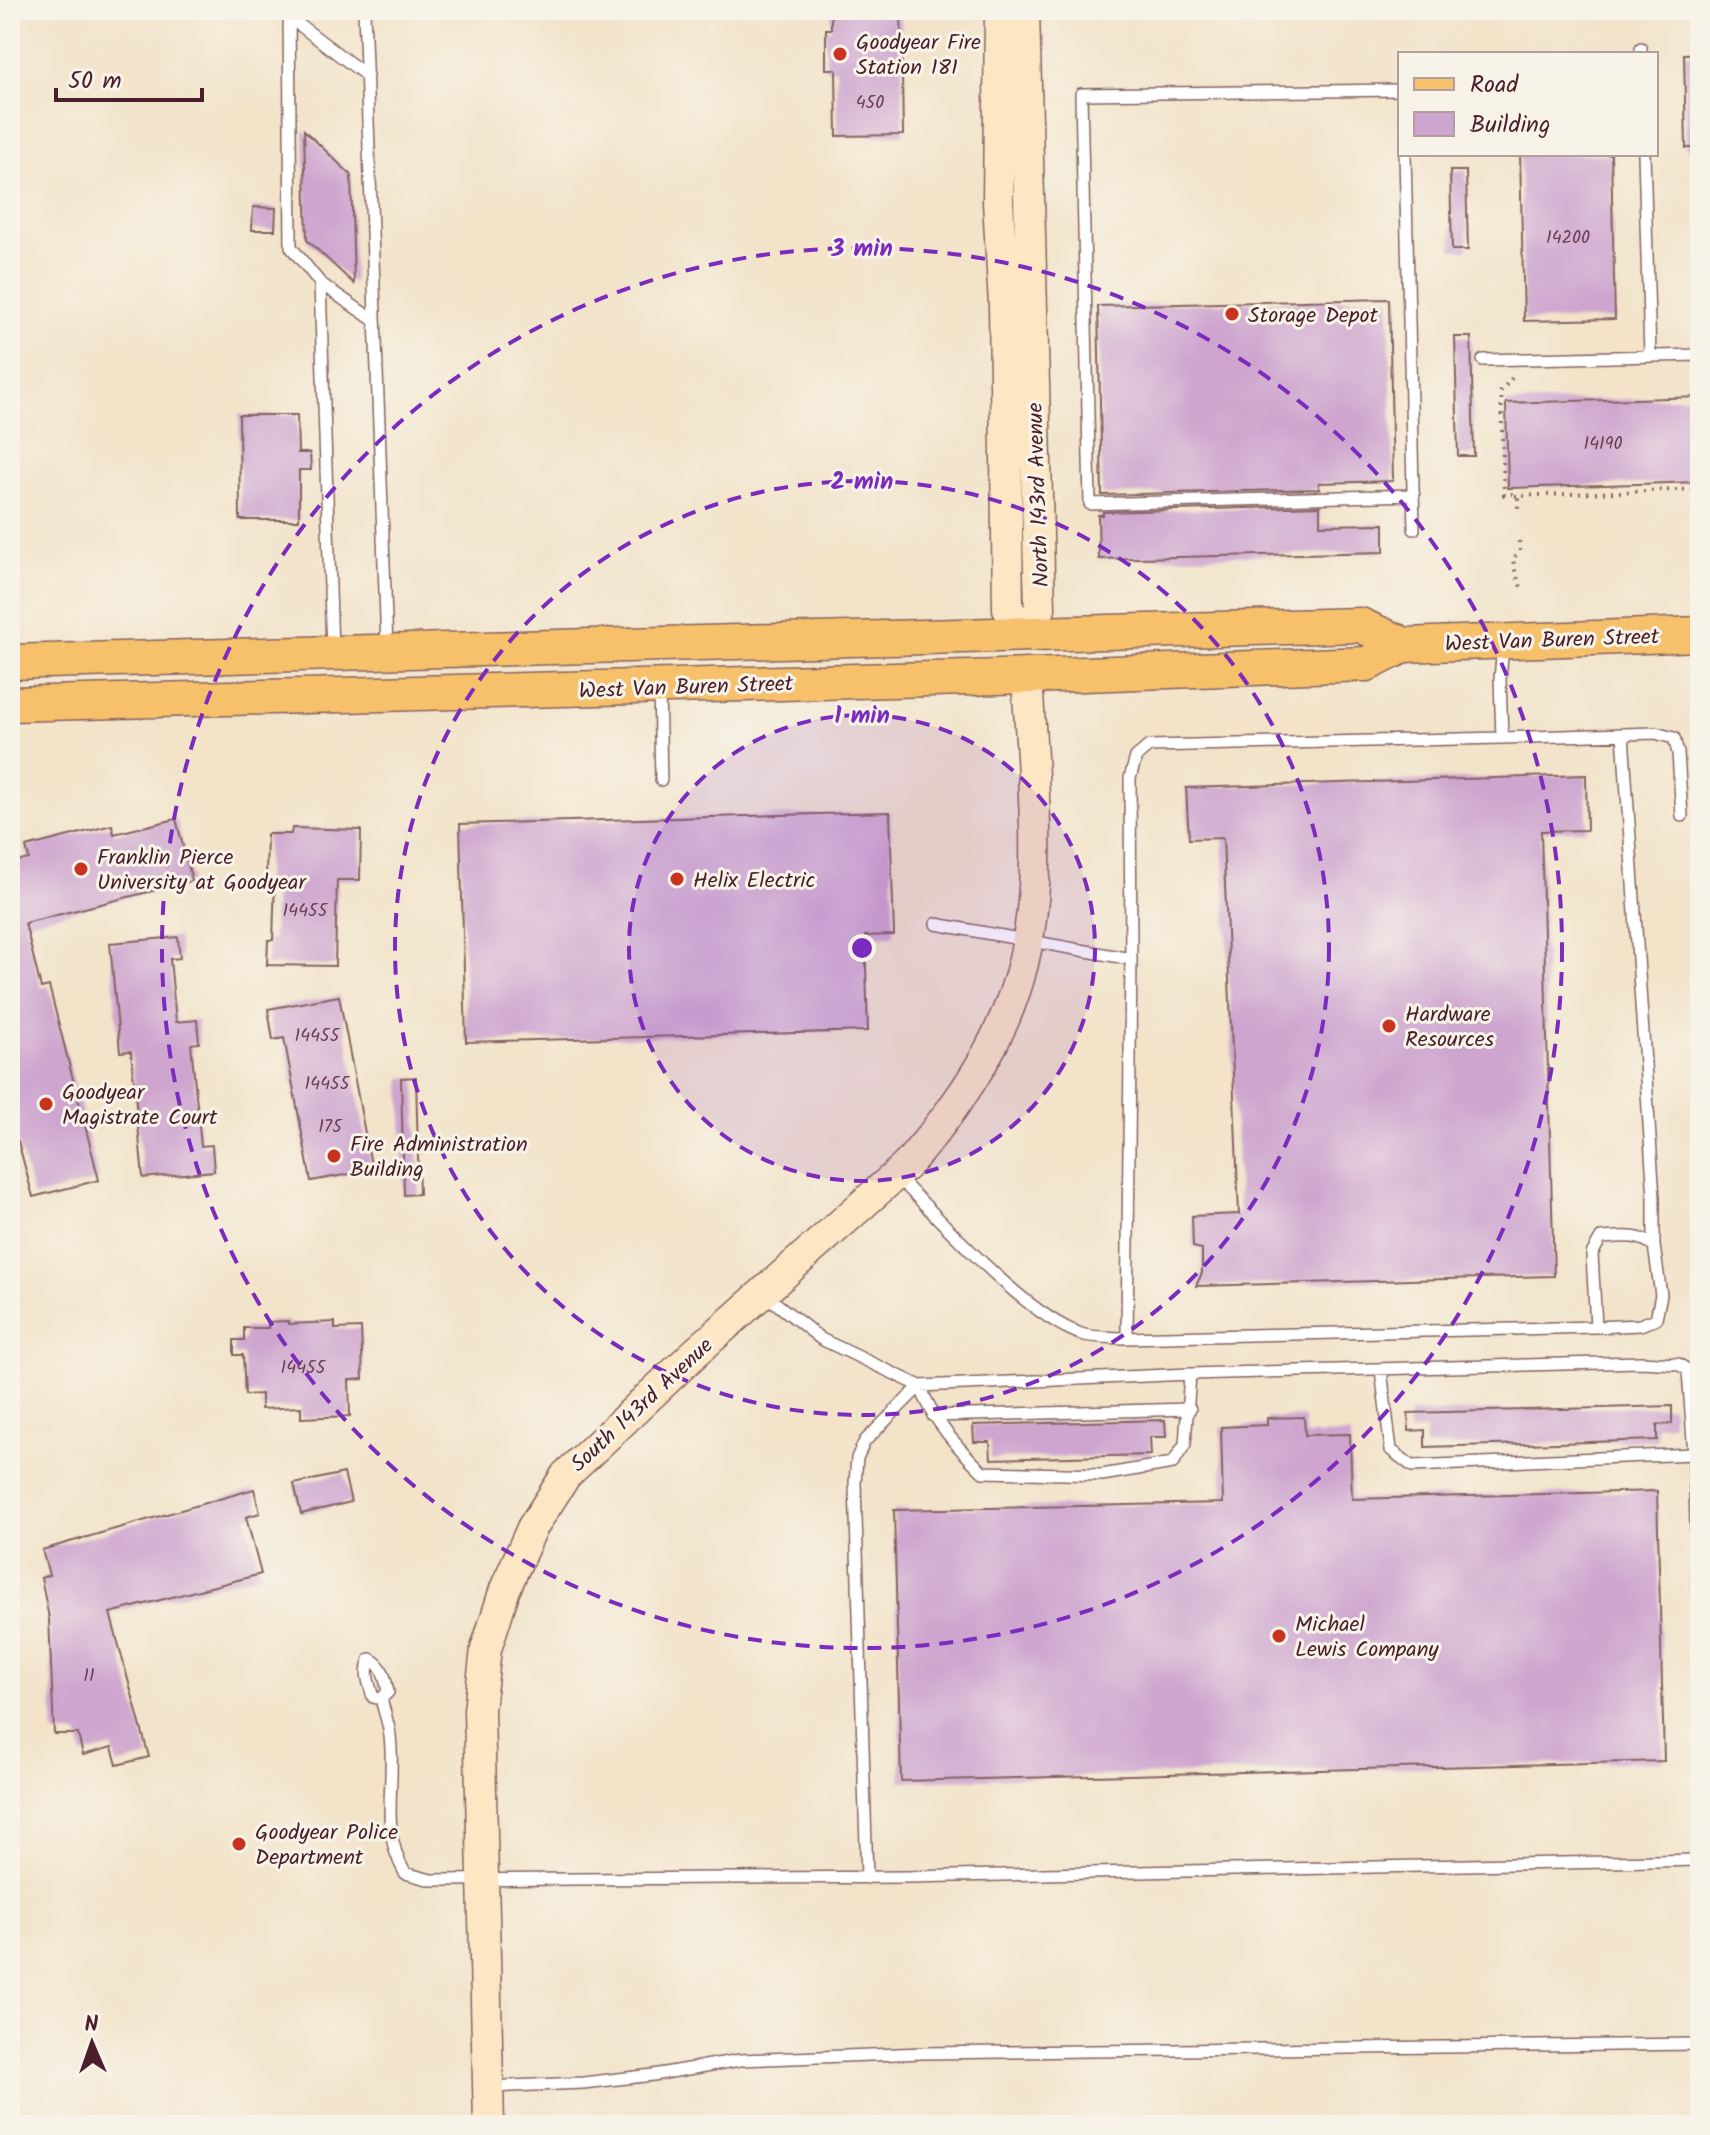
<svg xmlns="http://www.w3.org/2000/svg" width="1710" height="2135" font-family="Kalam,sans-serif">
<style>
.building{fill:#cea5cf}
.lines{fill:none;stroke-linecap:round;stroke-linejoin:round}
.lane-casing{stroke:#856462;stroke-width:14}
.secondary-casing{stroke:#856462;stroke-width:33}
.primary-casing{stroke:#856462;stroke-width:37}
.path{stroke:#856462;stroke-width:4;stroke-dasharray:2 6;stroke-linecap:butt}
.lane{stroke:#fff;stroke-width:11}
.secondary{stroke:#fce6c4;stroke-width:30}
.primary{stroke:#f7c06b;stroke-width:34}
.ring{fill:none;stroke:#7b2cbf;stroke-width:4;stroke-dasharray:14 10}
.poi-dot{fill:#c8321e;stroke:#f7f3e8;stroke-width:3}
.labels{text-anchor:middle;stroke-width:6;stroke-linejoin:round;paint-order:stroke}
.number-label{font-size:18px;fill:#6b4054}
.poi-label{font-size:22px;fill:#4a1f2b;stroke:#f7f3e8;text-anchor:start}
.street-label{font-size:22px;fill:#4a1f2b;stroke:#f7f3e8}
.centre{fill:#7b2cbf;stroke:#f7f3e8;stroke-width:4}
.ring-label{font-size:24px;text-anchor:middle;font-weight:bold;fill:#7b2cbf;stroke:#f7f3e8;stroke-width:6;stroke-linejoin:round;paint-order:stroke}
</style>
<rect width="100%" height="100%" fill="#f7f3e8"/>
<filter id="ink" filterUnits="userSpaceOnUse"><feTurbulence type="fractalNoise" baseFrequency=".0125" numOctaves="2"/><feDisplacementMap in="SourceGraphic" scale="16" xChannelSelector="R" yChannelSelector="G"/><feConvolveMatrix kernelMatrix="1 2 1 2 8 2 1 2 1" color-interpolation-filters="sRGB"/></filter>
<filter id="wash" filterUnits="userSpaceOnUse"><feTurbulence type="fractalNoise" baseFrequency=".006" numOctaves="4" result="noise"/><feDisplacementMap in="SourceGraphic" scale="32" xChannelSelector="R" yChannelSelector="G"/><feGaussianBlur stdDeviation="1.8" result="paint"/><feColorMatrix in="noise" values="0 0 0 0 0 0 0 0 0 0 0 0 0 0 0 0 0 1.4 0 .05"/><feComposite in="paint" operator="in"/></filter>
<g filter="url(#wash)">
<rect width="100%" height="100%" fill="#f2e3c9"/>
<g id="blocks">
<path class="building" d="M831,10H901L903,135L837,136L836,69H826V29H831Z
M1700,53V148H1686L1684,54Z
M304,130L351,175L354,284L307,240Z
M1520,154H1611L1615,319L1524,321Z
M1450,171H1466L1468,250H1452Z
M253,207L276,208L275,230H252Z
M1389,299L1393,481L1319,483V489L1102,495L1098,306Z
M1455,337H1471L1474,456H1458Z
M1700,397V482L1508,488L1506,403Z
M239,415H297L298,453H310L311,470H299V520H240Z
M1320,506V525L1384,524V552L1099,559L1098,515H1103V512Z
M1586,775L1587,830L1541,831L1554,1276L1196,1286L1202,1273V1249L1193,1247L1192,1216L1239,1214L1223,838L1189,839L1186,788Z
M890,812L894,935L865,936L868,1031L466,1042L460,824Z
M176,819L192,881L25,923L41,988L49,986L99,1180L33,1197L18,1141L10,1143V863L29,859L26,847L112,825L114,834Z
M292,828L361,830L360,880H337L335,966L267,965L268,940H273L275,880H266L267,834H291Z
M178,937L180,958L170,959L176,1022L197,1020L199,1043L191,1044L201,1146L212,1145L214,1171L143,1178L131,1051L120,1052L110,943Z
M339,996L372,1170L311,1181L284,1038L273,1040L268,1009Z
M416,1077L419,1194L404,1195L401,1078Z
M288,1321V1324L335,1322V1329L361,1328L363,1379L349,1380L350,1416L301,1418V1407L261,1409V1394L245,1395L243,1355H234V1340H244V1328H268V1322Z
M1672,1406V1424L1657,1425V1440L1425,1447V1430L1409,1431L1408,1413Z
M1304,1417L1305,1435L1350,1434L1352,1499L1657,1491L1664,1761L901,1781L894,1510L1223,1503L1221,1427L1267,1425V1418Z
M1165,1420L1166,1437H1150L1151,1455L991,1459L990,1442H974L973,1425Z
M344,1473L351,1502L301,1514L294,1484Z
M254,1489L260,1513L246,1517L261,1574L110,1613L149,1757L117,1765L112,1747L83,1755L78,1734H54L49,1618L41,1578L49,1575L42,1550Z"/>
</g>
</g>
<g filter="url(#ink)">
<use href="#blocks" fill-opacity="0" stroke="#856462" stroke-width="2"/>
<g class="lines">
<defs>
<path id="lane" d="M289,10L291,247L320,283L375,321
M364,10L387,647
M289,17L367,76
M1641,48V54
M1400,90L1081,94L1090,504L1414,495
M1405,154L1414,529
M1644,154L1650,356
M320,283L332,650
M1483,360L1700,355
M1503,646L1500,679L1502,738L1655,733L1674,738L1678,753L1682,816
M659,689L661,780
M1623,734L1654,1198V1246
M936,924L1131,959
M896,1176C942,1220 1023,1314 1081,1334C1093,1338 1110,1337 1124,1338L1596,1327L1640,1325L1656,1319L1661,1295L1654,1246C1639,1233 1620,1237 1601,1238L1592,1254L1596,1327
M763,1293L821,1339L920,1386C934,1422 956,1446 983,1472L1102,1475L1173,1463L1185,1444L1190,1374L1640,1362L1678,1364L1688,1370L1694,1454L1700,1662
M1127,1337L1131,959L1130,778L1136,757L1149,746L1502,738
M1381,1370L1391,1450L1412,1466L1694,1454
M933,1416L1190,1409
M381,1699L388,1692C385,1678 384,1666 370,1659C364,1673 369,1683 373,1697L381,1699C384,1711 389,1724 390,1736C396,1785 379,1828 405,1873L431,1880L905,1877L1700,1860
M867,1878L855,1483L857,1458L865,1441L920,1386L1190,1374
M489,2087L583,2083L653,2075L740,2060L923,2053L1700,2044"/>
<path id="secondary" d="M1000,10L998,202L1004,305L1008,609L1027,634L1040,609L1024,10
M489,2125L479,1710L486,1649L505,1589L532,1528L566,1475L696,1352L907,1165C952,1113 993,1057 1015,991C1048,895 1032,776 1027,676"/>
<path id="primary" d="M10,662L1360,625L1405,645
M10,704L969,678L1367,664L1405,645L1700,634"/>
</defs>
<use href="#lane" class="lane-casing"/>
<use href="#secondary" class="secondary-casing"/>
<use href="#primary" class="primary-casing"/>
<path class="path" d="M1512,378L1501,391L1504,495L1513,494L1518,499V511
M1515,496L1700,489
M1519,541L1520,552L1513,558C1514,569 1517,579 1522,589"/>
<use href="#lane" class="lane"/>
<use href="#secondary" class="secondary"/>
<use href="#primary" class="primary"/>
</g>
</g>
<circle cx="862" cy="948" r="233" fill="#7b2cbf" fill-opacity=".12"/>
<g class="ring">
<circle cx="862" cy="948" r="233"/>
<circle cx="862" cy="948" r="467"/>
<circle cx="862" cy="948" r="700"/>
</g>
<g class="poi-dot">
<circle cx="840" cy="54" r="8"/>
<circle cx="1232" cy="314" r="8"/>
<circle cx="81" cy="869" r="8"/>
<circle cx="677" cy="879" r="8"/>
<circle cx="1389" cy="1026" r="8"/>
<circle cx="46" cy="1104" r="8"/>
<circle cx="334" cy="1156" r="8"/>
<circle cx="1279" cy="1636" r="8"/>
<circle cx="239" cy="1844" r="8"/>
</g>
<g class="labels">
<g class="number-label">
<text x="870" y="108">450</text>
<text x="1568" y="243">14200</text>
<text x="1603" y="449">14190</text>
<text x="305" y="916">14455</text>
<text x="317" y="1041">14455</text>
<text x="327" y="1089">14455</text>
<text x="330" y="1132">175</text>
<text x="303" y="1373">14455</text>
<text x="89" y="1681">11</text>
</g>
<g class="poi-label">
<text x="856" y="49">Goodyear Fire<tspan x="856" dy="25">Station 181</tspan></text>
<text x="1248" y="322">Storage Depot</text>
<text x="97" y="864">Franklin Pierce<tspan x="97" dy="25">University at Goodyear</tspan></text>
<text x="693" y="887">Helix Electric</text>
<text x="1405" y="1021">Hardware<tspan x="1405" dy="25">Resources</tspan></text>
<text x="62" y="1099">Goodyear<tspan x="62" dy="25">Magistrate Court</tspan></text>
<text x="350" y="1151">Fire Administration<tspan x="350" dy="25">Building</tspan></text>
<text x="1295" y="1631">Michael<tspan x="1295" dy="25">Lewis Company</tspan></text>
<text x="255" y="1839">Goodyear Police<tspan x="255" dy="25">Department</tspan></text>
</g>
<g class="street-label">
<text transform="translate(1037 495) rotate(-92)" y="8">North 143rd Avenue</text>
<text transform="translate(1552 639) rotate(-2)" y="8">West Van Buren Street</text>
<text transform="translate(686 686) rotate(-2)" y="8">West Van Buren Street</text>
<text transform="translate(641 1404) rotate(-43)" y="8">South 143rd Avenue</text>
</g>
</g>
<circle cx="862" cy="948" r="12" class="centre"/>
<g class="ring-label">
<text x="862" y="256">3 min</text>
<text x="862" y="489">2 min</text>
<text x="862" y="723">1 min</text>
</g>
<rect width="1710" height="2135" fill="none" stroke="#f7f3e8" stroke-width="40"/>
<rect x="1398" y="52" width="260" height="104" fill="#f7f3e8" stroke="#b29e9c" stroke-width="2"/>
<rect x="1414" y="78" width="40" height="12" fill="#f7c06b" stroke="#b29e9c" stroke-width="2"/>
<text x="1470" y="92" font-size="24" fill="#4a1f2b">Road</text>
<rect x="1414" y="112" width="40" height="24" fill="#cea5cf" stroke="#b29e9c" stroke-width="2"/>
<text x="1470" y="132" font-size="24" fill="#4a1f2b">Building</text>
<g transform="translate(92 2043) rotate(358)" stroke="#f7f3e8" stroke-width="6" paint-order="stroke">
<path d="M0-6L14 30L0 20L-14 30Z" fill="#4a1f2b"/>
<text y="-12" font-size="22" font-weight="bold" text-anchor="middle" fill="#4a1f2b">N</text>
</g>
<path d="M56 88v12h146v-12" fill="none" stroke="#4a1f2b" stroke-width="4"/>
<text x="68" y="88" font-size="24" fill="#4a1f2b" stroke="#f7f3e8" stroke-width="6" paint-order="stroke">50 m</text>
</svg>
